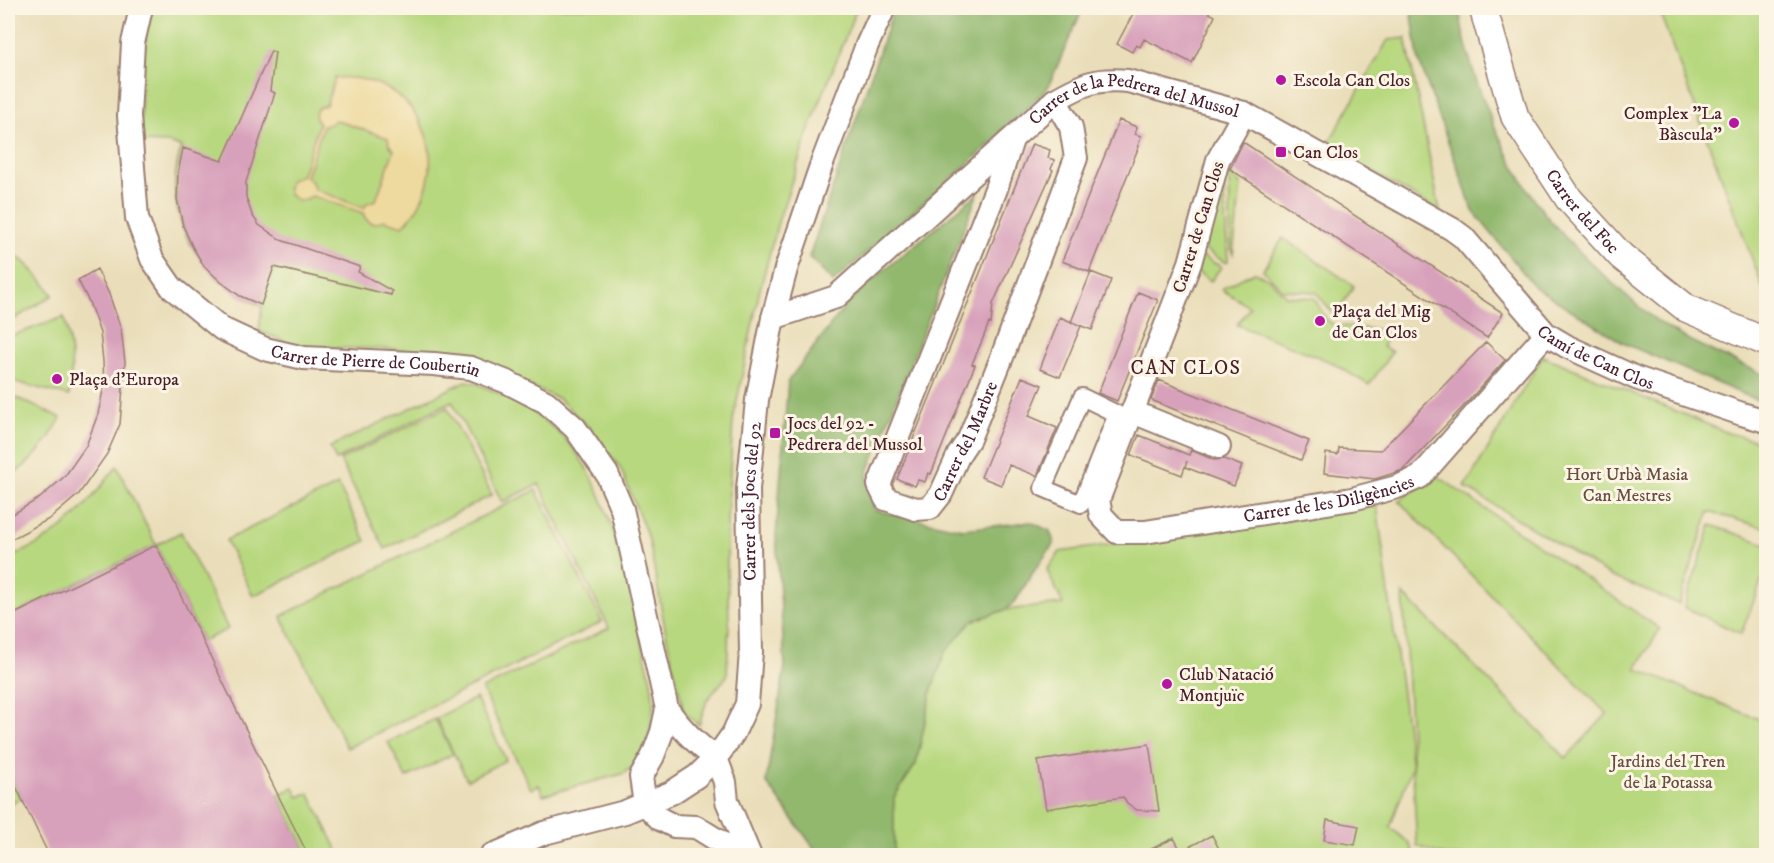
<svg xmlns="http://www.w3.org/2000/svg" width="1774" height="863" font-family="'IM FELL DW Pica',serif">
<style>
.green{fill:#b8d87f;stroke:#817c55;stroke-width:1.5}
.forest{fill:#92b86e;stroke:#6e6c4c;stroke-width:1.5}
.sand{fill:#eeda9e;stroke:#9c7c64;stroke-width:1.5;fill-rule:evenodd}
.building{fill:#d8a1bb}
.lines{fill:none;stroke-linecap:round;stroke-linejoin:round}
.pedestrian-casing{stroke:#9a7e72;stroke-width:20}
.minor-casing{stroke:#9a7e72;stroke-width:26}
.tertiary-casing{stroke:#9a7e72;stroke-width:30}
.pedestrian{stroke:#fff;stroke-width:16}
.minor{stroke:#fff;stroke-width:22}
.tertiary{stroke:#fff;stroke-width:27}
.poi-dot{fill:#b5179e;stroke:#fcf5e5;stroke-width:2}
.labels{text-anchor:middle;stroke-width:6;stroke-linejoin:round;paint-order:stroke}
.poi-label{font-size:18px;fill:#4a1f2b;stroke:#fcf5e5;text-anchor:start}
.street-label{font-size:18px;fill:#4a1f2b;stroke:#fcf5e5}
.park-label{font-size:18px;fill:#664d40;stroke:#fcf5e5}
.neighbourhood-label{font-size:20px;letter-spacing:1.5px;fill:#4a1f2b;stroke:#fcf5e5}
</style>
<rect width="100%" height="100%" fill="#fcf5e5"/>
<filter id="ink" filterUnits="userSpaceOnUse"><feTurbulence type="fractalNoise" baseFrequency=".0167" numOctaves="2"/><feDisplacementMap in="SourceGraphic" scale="12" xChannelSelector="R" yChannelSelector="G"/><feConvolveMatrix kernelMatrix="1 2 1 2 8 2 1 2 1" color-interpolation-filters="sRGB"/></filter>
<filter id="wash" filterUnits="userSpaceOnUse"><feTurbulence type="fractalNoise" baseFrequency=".008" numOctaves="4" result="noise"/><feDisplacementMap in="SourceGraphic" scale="24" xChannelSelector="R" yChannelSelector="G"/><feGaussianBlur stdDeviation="1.35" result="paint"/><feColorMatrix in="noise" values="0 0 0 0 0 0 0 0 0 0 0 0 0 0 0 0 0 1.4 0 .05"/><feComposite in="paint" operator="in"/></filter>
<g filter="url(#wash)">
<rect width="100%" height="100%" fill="#eadeba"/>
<path class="green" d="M153,8H857L810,127L778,222L759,293L733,420L727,521V567L729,622L727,676L707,700L699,725L684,712L667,639L649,540L621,469L592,430L559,399L461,356L392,349L298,347L259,331L262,306C213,286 177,242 175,187C174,174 178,160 181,147L169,143L140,142C142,98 139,50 153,8Z
M1658,8H1766V296Z
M1406,38L1440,211L1327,146L1388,40Z
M1229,173L1241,185L1233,254L1231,250Z
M1223,181L1228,262L1226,263L1203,249Z
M1283,238L1354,286L1335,316L1316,292L1283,290L1263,270Z
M8,250C27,262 40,277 53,295L8,323Z
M1201,255L1221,267L1211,281L1197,272Z
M1254,272L1269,279L1286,296L1314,298L1326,319L1334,325L1380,330L1388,336L1382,346L1392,352L1369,385L1331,362L1237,325L1250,307L1221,289Z
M64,317C71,344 74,368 69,396L8,380V337Z
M1543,356L1728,433L1766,443V528L1709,512L1679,604L1610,576L1465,487Z
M466,381L476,383C512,399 548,416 573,448C610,495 626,578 640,635C645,657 654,685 653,707C652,729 643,764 622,774L543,795L539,785L531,789L482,689L609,628L539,484L502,502L452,401L336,460L330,447Z
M8,394L61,418C47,443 32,463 8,478Z
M447,407L492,495L385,549L340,460Z
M117,466L156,545L181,532L228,629L203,641L156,545L8,617V558C61,538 84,510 117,466Z
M1436,475L1660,629L1636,669L1766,722V855L1445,856L1417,846L1403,594L1566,758L1607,714L1399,501Z
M338,485L366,541L253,596L226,540Z
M536,490L602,622L347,748L281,616Z
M1377,506L1412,767L1390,827L1409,843L1414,855L862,856L894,797L916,764L932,689L945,652L972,621L1005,610L1063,604L1047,570L1060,552Z
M1711,525L1766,544V569L1741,634L1684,607Z
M476,698L506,760L467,780L436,718Z
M435,719L453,754L406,778L388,742Z
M8,770L21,798L8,805Z
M294,787L298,797L309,793L340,855H308L278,795Z"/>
<path class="forest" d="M894,8H1083L1047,89L978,155L833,282L809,257Z
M1411,8H1459C1467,69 1496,138 1528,190C1549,224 1579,252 1608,279C1628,297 1648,316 1671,330C1700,348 1736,361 1766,376V404L1623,343L1535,287L1473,211L1418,58Z
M978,193L867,474L874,510L962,529L1031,522L1050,531L1054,543L1032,574L1015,602L1005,610L972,621L945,652L932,689L916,764L894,797V855H819L766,782L785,666L776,536L788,381L846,305L882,272Z"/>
<path class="sand" d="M335,78C419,71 462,166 403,226L383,220C374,226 366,223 363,213L312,196L305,200L298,201L289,194L288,187L291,180L302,175L319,124C312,115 315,107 326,105ZM335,120L388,138L389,145L394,150L376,200L367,203L364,208L314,189L312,182L306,177L323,126L331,124Z"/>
<g id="blocks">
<path class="building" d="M1136,8H1211L1209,13L1215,16L1192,63L1144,39L1140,47L1136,45L1132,52L1117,44Z
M271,51L275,52L270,91L275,93L246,182V197L252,215L259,225L281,240L360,267L358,272L392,291L391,295L274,267L261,305L240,296L221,282L204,266L193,248L183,226L177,199L178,173L183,148L222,161Z
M1119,120L1137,127L1135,134L1141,136L1138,146H1139L1089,272L1062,261Z
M1243,142L1503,313L1487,338L1230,169Z
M1032,144L1050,150L1048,158L1055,160L1051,169L1053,170L993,304L991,324L989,323L981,343L972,364L975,365L931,474L928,473L925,482L918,480L915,486L897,479Z
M97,269L109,294L121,329L125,362L120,424L107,454L79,494L51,518L8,541V517L40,498L65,476L86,446L98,414L104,386L103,361L100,333L89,302L78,280Z
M1091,272L1111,280L1092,330L1071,322Z
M1138,292L1158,300L1117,401L1098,393Z
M1060,317L1081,326L1060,377L1040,369Z
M1486,342L1505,360L1463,407L1403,470L1375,479L1324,473L1326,453L1338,455L1339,448L1381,450Z
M1022,377L1042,385L1029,416L1057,428L1037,476L1009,465L1001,485L981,477Z
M1159,380L1309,441L1301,460L1151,400Z
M1139,435L1189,455L1191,450L1214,460L1224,459L1242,466L1234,486L1185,467L1187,461L1182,475L1131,455Z
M156,545L278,795L308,855H49L43,843L8,770V617Z
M1149,744L1159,811L1137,810L1127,803L1123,797L1046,809L1038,761Z
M1327,820L1359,826L1355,845L1324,840Z
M1212,835L1222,855H1139L1174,838L1181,851Z"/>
</g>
</g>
<g filter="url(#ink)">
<use href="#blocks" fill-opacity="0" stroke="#9a7e72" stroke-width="1.5"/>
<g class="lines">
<defs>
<path id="pedestrian" d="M1082,397L1117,414L1081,504L1043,488Z"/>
<g id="minor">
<path id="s1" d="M141,8L133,43L129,116L137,218L152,259L172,288L222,329L265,349L304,358L434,364L471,368L507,382L546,402L575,428L607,474L622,509L667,709C681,729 696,744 716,758"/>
<path id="s2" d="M1244,113L1218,160L1190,263L1098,500L1101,515L1117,532H1145L1352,499L1397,487L1420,477L1546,334"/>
<path id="s3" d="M1012,140L996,189L879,485L886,499L916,509L930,508L941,494L959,454L969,439L1002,357L1076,158L1071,127L1055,100"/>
<path id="s4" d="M773,318L836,297L1055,100C1083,84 1095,78 1128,81L1244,113L1452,229L1463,237L1546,334L1568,347L1636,378L1742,414L1766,421"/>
<path d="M1133,412L1219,447"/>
<path d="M716,758L725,782L727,801L750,856"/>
<path d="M645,804L660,819L674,826L696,827L743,856"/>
<path d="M645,804L641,777L653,756L662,732L667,709"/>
<path id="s5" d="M491,856L544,833L625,812L671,793L697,776L716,758L733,734L747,704L751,652L748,489L757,400L773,318L786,269L821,166L867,45L884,8"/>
</g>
<g id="tertiary">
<path id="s6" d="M1483,8L1515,117L1569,199L1621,256L1686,308L1766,342"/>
</g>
</defs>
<use href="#pedestrian" class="pedestrian-casing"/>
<use href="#minor" class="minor-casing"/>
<use href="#tertiary" class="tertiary-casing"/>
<use href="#pedestrian" class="pedestrian"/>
<use href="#minor" class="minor"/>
<use href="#tertiary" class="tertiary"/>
</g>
</g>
<g class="poi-dot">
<circle cx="1281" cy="80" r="6"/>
<circle cx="1734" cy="123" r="6"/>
<rect x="1275" y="146" width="12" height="12" rx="3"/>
<circle cx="1320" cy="321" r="6"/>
<circle cx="57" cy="379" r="6"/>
<rect x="769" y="427" width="12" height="12" rx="3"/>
<circle cx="1167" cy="684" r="6"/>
</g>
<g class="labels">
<g class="poi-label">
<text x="1293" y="86">Escola Can Clos</text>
<text x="1722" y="119" text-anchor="end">Complex "La<tspan x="1722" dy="21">Bàscula"</tspan></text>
<text x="1293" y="158">Can Clos</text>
<text x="1332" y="317">Plaça del Mig<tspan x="1332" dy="21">de Can Clos</tspan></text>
<text x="69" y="385">Plaça d'Europa</text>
<text x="787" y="429">Jocs del 92 -<tspan x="787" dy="21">Pedrera del Mussol</tspan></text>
<text x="1179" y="680">Club Natació<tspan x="1179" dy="21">Montjuïc</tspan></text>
</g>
<g class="street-label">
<text dy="6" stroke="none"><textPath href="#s4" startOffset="441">Carrer de la Pedrera del Mussol</textPath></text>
<text dy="6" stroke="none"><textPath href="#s6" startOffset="230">Carrer del Foc</textPath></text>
<text transform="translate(1198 227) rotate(-73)" y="6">Carrer de Can Clos</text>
<text dy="6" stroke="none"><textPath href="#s4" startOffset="993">Camí de Can Clos</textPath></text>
<text dy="6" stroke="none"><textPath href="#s1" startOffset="514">Carrer de Pierre de Coubertin</textPath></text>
<text dy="6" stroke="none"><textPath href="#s3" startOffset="507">Carrer del Marbre</textPath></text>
<text dy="6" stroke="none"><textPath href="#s2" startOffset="668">Carrer de les Diligències</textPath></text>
<text dy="6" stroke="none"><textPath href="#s5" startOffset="514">Carrer dels Jocs del 92</textPath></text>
</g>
<g class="park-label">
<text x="1627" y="480">Hort Urbà Masia<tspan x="1627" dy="21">Can Mestres</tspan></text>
<text x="1668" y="767">Jardins del Tren<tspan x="1668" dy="21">de la Potassa</tspan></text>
</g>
<g class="neighbourhood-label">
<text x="1186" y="374">CAN CLOS</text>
</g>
</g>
<rect width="1774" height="863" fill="none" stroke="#fcf5e5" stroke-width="30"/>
</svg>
